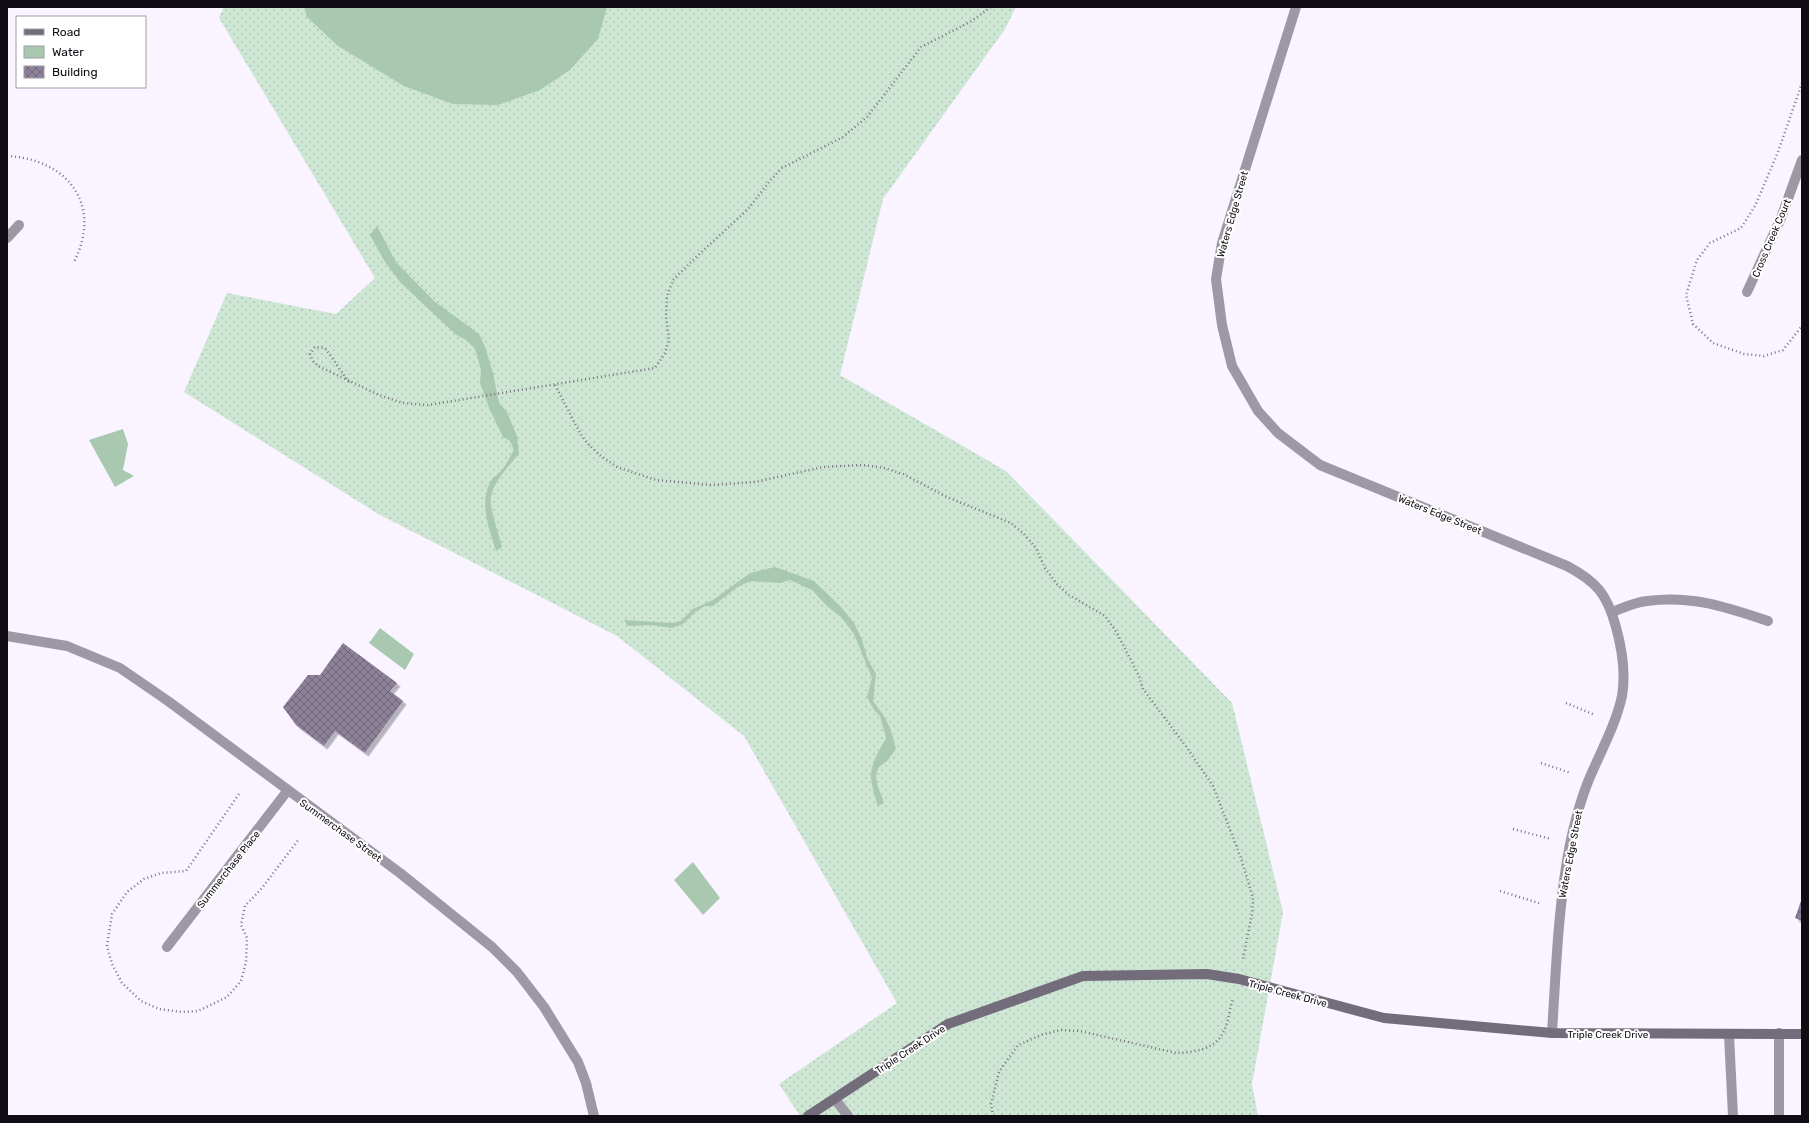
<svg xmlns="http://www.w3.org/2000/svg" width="1809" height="1123" font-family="Rubik,sans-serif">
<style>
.grass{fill:url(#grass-dots)}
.water{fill:#a8c9b0}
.building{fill:url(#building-cross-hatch);filter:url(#shadow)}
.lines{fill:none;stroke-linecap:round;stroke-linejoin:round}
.path{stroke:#7a767f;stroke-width:2.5;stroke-dasharray:1 3;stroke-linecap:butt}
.lane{stroke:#9d98a3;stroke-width:10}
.street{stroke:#9d98a3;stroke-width:10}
.secondary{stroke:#736c7b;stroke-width:10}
.labels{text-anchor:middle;stroke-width:4;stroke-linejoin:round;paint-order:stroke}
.street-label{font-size:10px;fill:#100c14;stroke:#fff}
</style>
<defs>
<pattern id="grass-dots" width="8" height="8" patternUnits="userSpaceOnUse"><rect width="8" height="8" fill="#cee6d4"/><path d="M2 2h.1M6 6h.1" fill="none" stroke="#b0c4b5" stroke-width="1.8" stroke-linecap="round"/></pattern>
<pattern id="building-cross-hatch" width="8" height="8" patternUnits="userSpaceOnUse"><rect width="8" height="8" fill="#8c8198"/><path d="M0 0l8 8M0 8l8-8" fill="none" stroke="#71687b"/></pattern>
<filter id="shadow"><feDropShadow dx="3.5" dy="3.5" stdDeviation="0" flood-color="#0004"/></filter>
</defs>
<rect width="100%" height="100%" fill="#f9f4ff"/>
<path class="grass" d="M224,7H1016L1005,29L883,199L840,375L1006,471L1232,703L1283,912L1252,1084L1258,1116H800L779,1084L897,1003L744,736L617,636L380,515L184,392L227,293L336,314L375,278L219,18Z"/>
<path class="water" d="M304,7H607L598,39L570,70L540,90L498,105L453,104L404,86L338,46L307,17Z
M377,226L396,262L434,301L479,334L485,347L493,373L499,403L507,412L517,436L519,454C508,467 488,486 491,505C493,519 499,534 502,547L496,551C489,528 478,501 492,479C494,476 499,475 501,471C506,465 510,457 514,450L510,441L503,437L490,410L480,383L481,370L475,349L466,340L458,336L437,317L401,283L385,262L370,235Z
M123,429L128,444L123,470L134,476L115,487L89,440Z
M775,567L814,581L841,607L854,623L861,637L868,660L876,674L873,701C887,719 891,727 896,749L888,760L879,767L876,774L877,784L884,803L878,806C867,772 869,769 886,738L880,716L874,710L867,697L872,678L854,634L841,617L828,607L812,590L790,580L780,583L750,581L736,588L713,606H705L695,612L683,624L672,628L651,625L628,626L624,620L672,623L681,621L693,609L713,600L750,573Z
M380,628L414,654L405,670L369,643Z
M693,862L720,898L703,915L674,880Z"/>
<path class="building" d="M343,643L397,683L390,691L403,701L365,753L335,731L324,746L296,725L283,707L308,675H320Z
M1802,898V921L1795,918Z"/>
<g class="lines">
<path class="path" d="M1802,83L1778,152L1755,206L1741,228L1710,243L1697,260L1686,295L1693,324L1713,343L1744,354L1764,356L1783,350L1802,326
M7,156C68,159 103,205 74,262
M349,382L325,348L315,347L310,354L313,361L318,366L379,395L403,403L428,405L655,368L665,353L669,340L666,316L667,296L673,280L695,258L748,209L769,182L782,168L843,137L867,117L921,47L970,22L991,7
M555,385L580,433L589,445L601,456L617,467L656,480L712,485L755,482L823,467L863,465L884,468L903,474L947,497L1011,523L1024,534L1036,548L1045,568L1057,584L1069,595L1105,616L1117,633L1139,676L1143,689L1185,745L1213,786L1241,858L1253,898L1252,914L1243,959
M1566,703L1595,715
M1541,763L1571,773
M239,794L186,871L161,873L144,879L127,892L112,914L107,946L112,964L122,983L141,1001L159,1009L182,1012L198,1011L227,997L241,981L246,962L247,938L241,925L245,906L262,888L299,839
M1513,829L1551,839
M1500,891L1542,904
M993,1116L991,1104L999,1072L1018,1045L1041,1035L1060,1030L1080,1031L1176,1053C1195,1052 1215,1050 1224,1031C1228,1023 1230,1008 1233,998"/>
<path class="lane" d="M1612,612C1623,608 1635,602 1647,601C1692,595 1726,607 1768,621"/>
<path class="street" d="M1296,7L1222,243L1216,279L1222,325L1232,366L1258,411L1278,433L1320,465L1567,566C1597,582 1607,594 1616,627C1622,649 1626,673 1622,696C1616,724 1601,751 1590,777C1581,798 1575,821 1570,844C1558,906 1556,970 1552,1033
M7,238L19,225
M1747,292L1781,218L1802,160
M7,636L67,646L120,668L168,701L400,873L492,947L517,972L544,1007L578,1062L586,1083L594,1116
M167,947L288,790
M1729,1035L1733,1116
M835,1099L848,1116
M1779,1116V1033"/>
<path class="secondary" d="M808,1116L948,1024L1083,976L1207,974L1239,979L1384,1018L1552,1033L1802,1034"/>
</g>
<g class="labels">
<g class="street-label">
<text transform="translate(1232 214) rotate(-74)" y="4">Waters Edge Street</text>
<text transform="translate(1771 238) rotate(-67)" y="4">Cross Creek Court</text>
<text transform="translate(1440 514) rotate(22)" y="4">Waters Edge Street</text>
<text transform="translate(341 830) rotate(36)" y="4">Summerchase Street</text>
<text transform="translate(1570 854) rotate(-79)" y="4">Waters Edge Street</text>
<text transform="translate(228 869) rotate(-52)" y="4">Summerchase Place</text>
<text transform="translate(1288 993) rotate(15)" y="4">Triple Creek Drive</text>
<text x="1608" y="1038">Triple Creek Drive</text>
<text transform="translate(910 1049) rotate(-33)" y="4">Triple Creek Drive</text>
</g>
</g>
<rect width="1809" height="1123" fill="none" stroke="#100c14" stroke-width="16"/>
<rect x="16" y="16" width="130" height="72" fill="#ffffff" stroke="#9f9ea1"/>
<rect x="24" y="29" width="20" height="6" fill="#736c7b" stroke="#9f9ea1"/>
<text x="52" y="36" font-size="12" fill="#100c14">Road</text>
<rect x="24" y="46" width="20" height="12" fill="#a8c9b0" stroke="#9f9ea1"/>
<text x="52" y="56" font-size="12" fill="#100c14">Water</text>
<rect x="24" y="66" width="20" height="12" fill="url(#building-cross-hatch)" stroke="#9f9ea1"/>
<text x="52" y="76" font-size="12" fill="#100c14">Building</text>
</svg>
